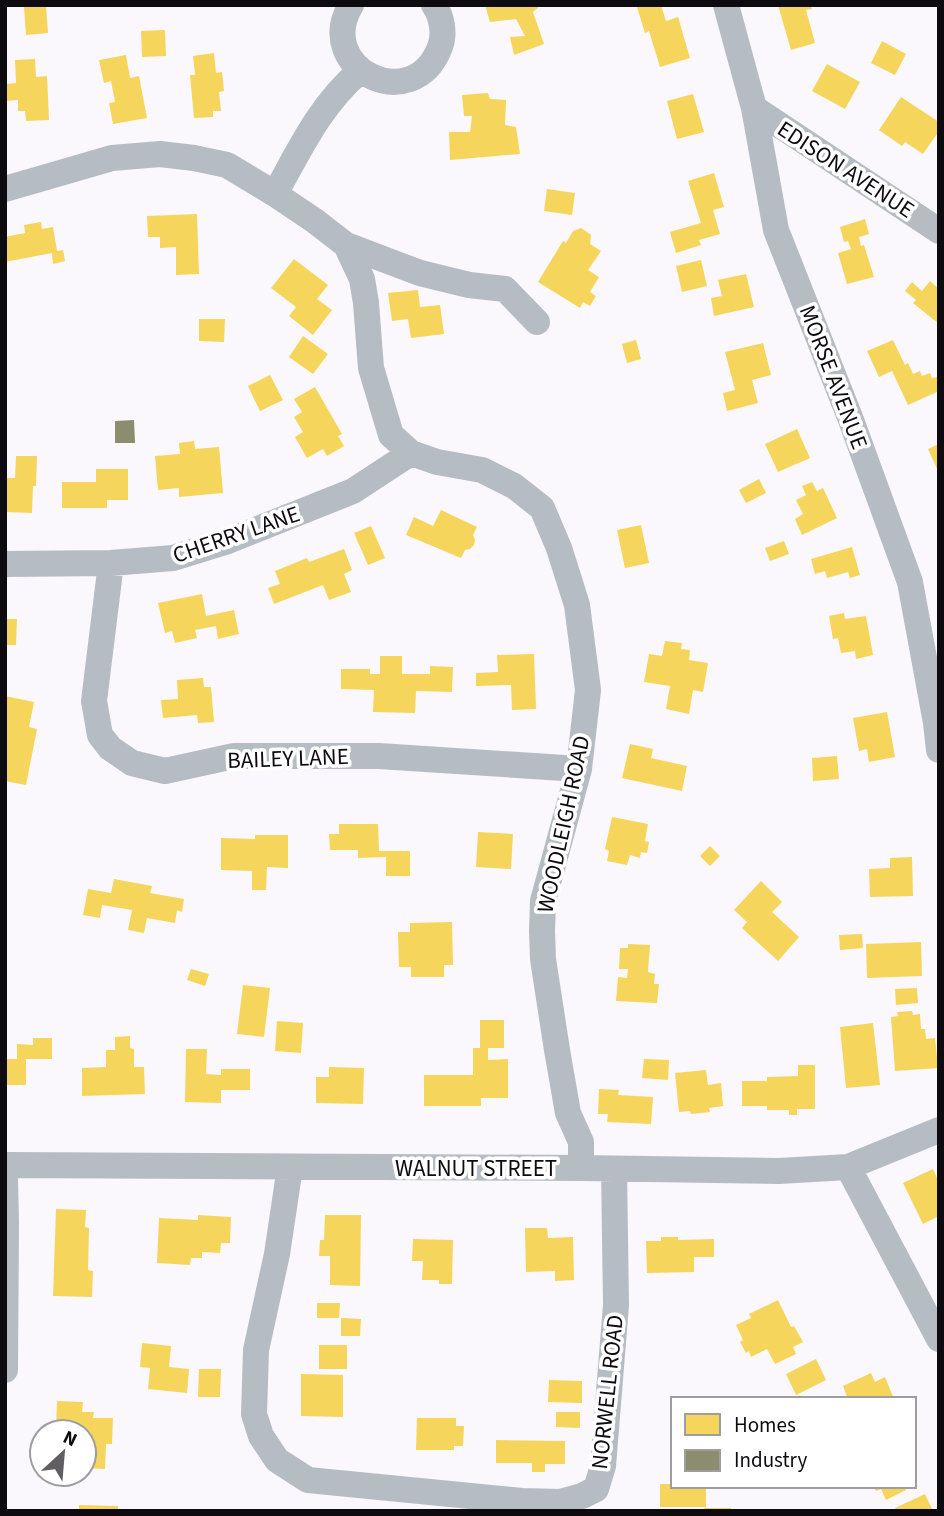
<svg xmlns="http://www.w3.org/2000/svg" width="944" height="1516" font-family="'Source Sans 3',sans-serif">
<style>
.homes{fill:#f6d55c}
.industry{fill:#8c8c6e}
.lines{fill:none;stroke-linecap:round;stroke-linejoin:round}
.minor{stroke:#b6bcc3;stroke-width:26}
.labels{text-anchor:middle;stroke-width:7;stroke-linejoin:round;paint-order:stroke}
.street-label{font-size:23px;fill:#0d0a10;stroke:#fff}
</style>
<rect width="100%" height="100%" fill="#faf8fc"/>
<path class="homes" d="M485,5H541L533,12L544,44L514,55L510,37L525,36L516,19L490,22Z
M641,5H661L666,21L678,17L690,58L660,67L649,31L645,33L637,7Z
M778,5H810L812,9L806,10L815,43L791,50Z
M46,6L48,33L26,35L24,7Z
M165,30L166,56L142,57L141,31Z
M882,41L906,54L895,75L871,63Z
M214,53L216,73L222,72L224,91L219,92L221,111H213V117L194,118L190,75H195L193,56Z
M126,55L130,78L139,76L147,118L113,124L109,103L115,102L111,81L104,83L99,60Z
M35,59L36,77L47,76L49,120L26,121L25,111H18V100L5,101V84L16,83L15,60Z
M827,64L860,82L845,109L812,91Z
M488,93L490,99L506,100L505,125L516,127L520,154L450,160L449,132H470L472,116H464L462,95Z
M693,94L704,132L677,139L667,101Z
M901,97L939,122V131L923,154L905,142L902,146L879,130Z
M714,173L724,207L713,210L720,234L699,240L701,245L676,253L670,232L701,223L688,181Z
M547,189L575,193L572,215L544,211Z
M197,214L199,274L176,275V247L160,248V237H148L147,216Z
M865,219L869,234L859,237L861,246L864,245L874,277L847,284L838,253L851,249L848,241L844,242L840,227Z
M41,222L42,229L53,227L57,251L63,250L65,261L53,264L52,253L5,262V237L25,233L24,225Z
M581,228L591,235L590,244L601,251L588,270L599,277L590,292L596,296L590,306L583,302L580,308L538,282L563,241L566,243L573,231Z
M294,259L328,285L317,299L332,310L313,335L289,316L296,307L271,288Z
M701,260L707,286L682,292L676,266Z
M746,274L754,307L714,316L711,298L722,296L718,280Z
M930,281L939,289V324L913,303L916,300L905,291L912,282L922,291Z
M418,290L420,307L440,305L444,334L411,338L408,319L392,321L388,293Z
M199,319H225L224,342L199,341Z
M303,336L328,354L313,374L289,357Z
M636,340L641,359L627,363L622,344Z
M893,340L905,365L908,363L913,374L920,371L922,376L930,373L932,378L937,377L939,382V391L908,405L892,371L879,377L867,351Z
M763,343L771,375L752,380L758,403L727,411L723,393L735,390L725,352Z
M270,375L283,400L260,411L248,386Z
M315,387L342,434L338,436L344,446L327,456L323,449L307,458L295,437L303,432L294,417L302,412L294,399Z
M797,429L810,458L778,472L765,444Z
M194,441L195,449L219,447L223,493L179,497V488L158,490L155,456L180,454L179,443Z
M939,444V473L928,449Z
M16,456H37L36,486H33L32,513L5,512V478H15Z
M96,469H128V500H107V508H62V482H96Z
M759,479L766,493L746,503L739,490Z
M812,482L817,491L823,488L837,518L802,535L795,519L803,514L796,500L806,495L802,486Z
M441,510L477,527L473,535L475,540L474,545L470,549L465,550L461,558L406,535L414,517L433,526Z
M641,525L649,563L625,568L617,530Z
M371,526L385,558L368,565L354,533Z
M784,541L789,554L770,561L765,548Z
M852,547L860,575L850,578L848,572L827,578L825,571L815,574L811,559Z
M344,549L352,570L344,574L351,592L329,600L323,585L274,604L268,588L280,584L275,571L307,558L309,562Z
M202,594L206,616L234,610L239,634L218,639L216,626L195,630L197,638L175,643L172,631L165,633L158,603Z
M844,613L845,619L866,616L873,655L856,659L855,651L841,653L838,638L833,639L829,616Z
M5,619H17L16,645H5Z
M665,641L682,643L681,649L690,650L689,660L708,663L703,692L693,690L689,714L666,709L670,686L644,682L649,654L662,656Z
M534,654L536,709L512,710L511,685L476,686V673L498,672L497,655Z
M380,656H402V674H430V666L453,667L452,692L416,691L415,713L373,712L374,690L341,689V669H370V674H380Z
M203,678L204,687H211L214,722L198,723L197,715L163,718L161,700L178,699L177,680Z
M5,696L34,702L29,727L37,729L26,785L5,781Z
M887,712L895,757L869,762L867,749L859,751L853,718Z
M630,744L653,749L651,758L687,766L682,791L622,778Z
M837,756L839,779L813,781L812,758Z
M612,817L648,824L645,841L649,842L647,853L641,852L640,858L630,855L627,865L607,861L609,851L605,849Z
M339,824H378L379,851H410V876H386V857L358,858V850H330L329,834H339Z
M478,832L513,834L511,869L476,867Z
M255,835H288V868L267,867L266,890H252V871L221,870V838L255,839Z
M710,846L720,856L710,866L700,856Z
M912,857L913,896L870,897L869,869L890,868V858Z
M114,879L152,886L150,893L184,899L182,912L177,910L175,923L147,918L144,933L128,930L132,910L102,905L100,918L83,915L88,889L111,893Z
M761,881L782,902L772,912L799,937L778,961L742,928L747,922L734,910Z
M452,922L453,965H444V977H411V967H399L398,932H410V923Z
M862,934L863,948L840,950L839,935Z
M921,942L922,976L867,978L866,944Z
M628,944L650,945L648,972L655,974L654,984H659L657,1003L616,1001L618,977L627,978L628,969H619L620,948H628Z
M191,969L209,974L205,986L187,980Z
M243,985L270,988L264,1037L237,1034Z
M917,988L918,1003L896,1005L895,989Z
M912,1011L913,1015L920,1014L921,1029H925L926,1039L935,1038L938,1068L895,1071L891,1017L898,1016L897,1012Z
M480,1020H504V1048H488V1060L508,1059V1098H481V1106H424V1075H473V1048H480Z
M277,1021L303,1023L301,1053L275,1051Z
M873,1023L880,1085L846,1088L840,1027Z
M130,1036V1048L134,1049V1067H144L145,1094L82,1096V1068L106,1067V1050H115V1037Z
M33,1038H52V1059H26V1085H5V1059H17V1044L33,1045Z
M186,1049H207L206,1074L221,1075V1069H250V1090H221V1103L185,1102Z
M644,1059L669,1060L668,1080L642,1078Z
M798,1065H815V1109H797V1115H789V1110H767V1106H742V1081H767V1077L798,1076Z
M329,1067L364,1068L363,1104L316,1103V1077H329Z
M706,1070L708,1085L721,1083L723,1106L709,1108L710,1112L691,1114L690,1111L679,1112L675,1073Z
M599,1089L619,1090L618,1095L653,1097L651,1124L607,1122L608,1114H598Z
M933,1169L937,1178L939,1177V1216L923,1224L903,1183Z
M56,1209L86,1210L85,1227L89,1228L88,1270L93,1271L92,1297L53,1296Z
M198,1215L231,1217L230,1243H221L220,1253L202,1252V1258H191L190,1265L157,1263L159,1218L198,1220Z
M325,1215H361L360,1286L330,1285V1256H319L320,1240H324Z
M525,1228H547L548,1238L573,1237L574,1280L555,1281V1271L526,1272Z
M661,1237H678V1240L714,1239V1257H694V1272L647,1273L646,1241H661Z
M413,1239L453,1240L452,1284H439V1280H422L423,1261H412Z
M778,1300L791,1327L794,1326L803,1342L793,1347L796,1354L775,1364L767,1349L751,1357L749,1351L746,1353L740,1342L743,1340L736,1325L751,1318L749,1314Z
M317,1303H340L339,1318H317Z
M341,1318L361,1319L360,1336H341Z
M142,1343L171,1346L169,1367L189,1369L187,1393L148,1389L150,1368L140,1367Z
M319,1345H347V1369H319Z
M816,1359L826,1380L796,1395L786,1374Z
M199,1369H221L220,1397H198Z
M871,1373L875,1382L885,1377L894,1399H848L843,1386Z
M301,1374L343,1375V1417L301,1416Z
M549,1380L582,1381V1403L548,1402Z
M57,1401L83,1402L82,1412H94L93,1418H113L112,1444H106L105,1469L84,1468V1432H56Z
M556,1412H580V1428L556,1427Z
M417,1418H456V1426H464L463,1446H454V1450H416Z
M496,1440L565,1441V1464H545V1472H532V1463H496Z
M660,1484H673V1486H706V1507H660Z
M873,1486H904L906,1490L886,1500L881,1489L876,1491Z
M925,1494L933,1511H897L895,1508Z
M79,1505L118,1506V1511H79Z
M704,1508H731V1511H704Z"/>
<path class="industry" d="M134,420L135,443H115V421Z"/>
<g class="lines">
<path class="minor" d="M351,5C313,68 413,118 440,47C445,34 442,16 434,5
M726,5L754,108L776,230L851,420L910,582L936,723L939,750
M754,108L939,231
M5,189L112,158L160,154L194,158L227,165L275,194L315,221L346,245L362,279L366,303L371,368L391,435L411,453L437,462L482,470L514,486L542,508L559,548L577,605L588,690L579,769L543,901L542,931L543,959L557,1050L568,1113L581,1142V1168
M275,194C300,149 320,105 360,71
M346,245L420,273L469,285L505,289L537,322
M111,563L94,701L100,735L110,748L132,763L165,771L234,756H379L579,769
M5,564L111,563L173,558L228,541L353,491L411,453
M5,1165L581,1168L779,1171L848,1167L939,1130
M290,1167L277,1254L256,1350L254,1414L261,1436L277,1460L308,1480L522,1501L560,1502L582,1496L596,1489L603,1466L616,1305L614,1169
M848,1167L939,1339
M5,1178L6,1224L5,1370"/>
</g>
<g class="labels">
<g class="street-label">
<text transform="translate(846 169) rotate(33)" y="8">EDISON AVENUE</text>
<text transform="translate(834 377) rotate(69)" y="8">MORSE AVENUE</text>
<text transform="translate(236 534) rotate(-19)" y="8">CHERRY LANE</text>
<text transform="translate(288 758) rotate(-2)" y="8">BAILEY LANE</text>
<text transform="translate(563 824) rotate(-78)" y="8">WOODLEIGH ROAD</text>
<text x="476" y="1176">WALNUT STREET</text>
<text transform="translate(607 1392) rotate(-84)" y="8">NORWELL ROAD</text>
</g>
</g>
<rect width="944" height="1516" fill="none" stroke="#0d0a10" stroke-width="14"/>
<rect x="671" y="1397" width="245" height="91" fill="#ffffff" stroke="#9e9d9f" stroke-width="2"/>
<rect x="685" y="1414" width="35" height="21" fill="#f6d55c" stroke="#9e9d9f" stroke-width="2"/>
<text x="734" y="1432" font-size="21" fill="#0d0a10">Homes</text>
<rect x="685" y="1450" width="35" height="21" fill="#8c8c6e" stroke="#9e9d9f" stroke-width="2"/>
<text x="734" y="1467" font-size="21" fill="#0d0a10">Industry</text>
<g transform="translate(63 1453) rotate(26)"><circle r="33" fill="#ffffff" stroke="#9e9d9f" stroke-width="2"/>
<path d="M0-5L12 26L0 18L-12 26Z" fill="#605d63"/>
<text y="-10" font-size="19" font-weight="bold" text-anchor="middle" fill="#0d0a10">N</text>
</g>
</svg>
